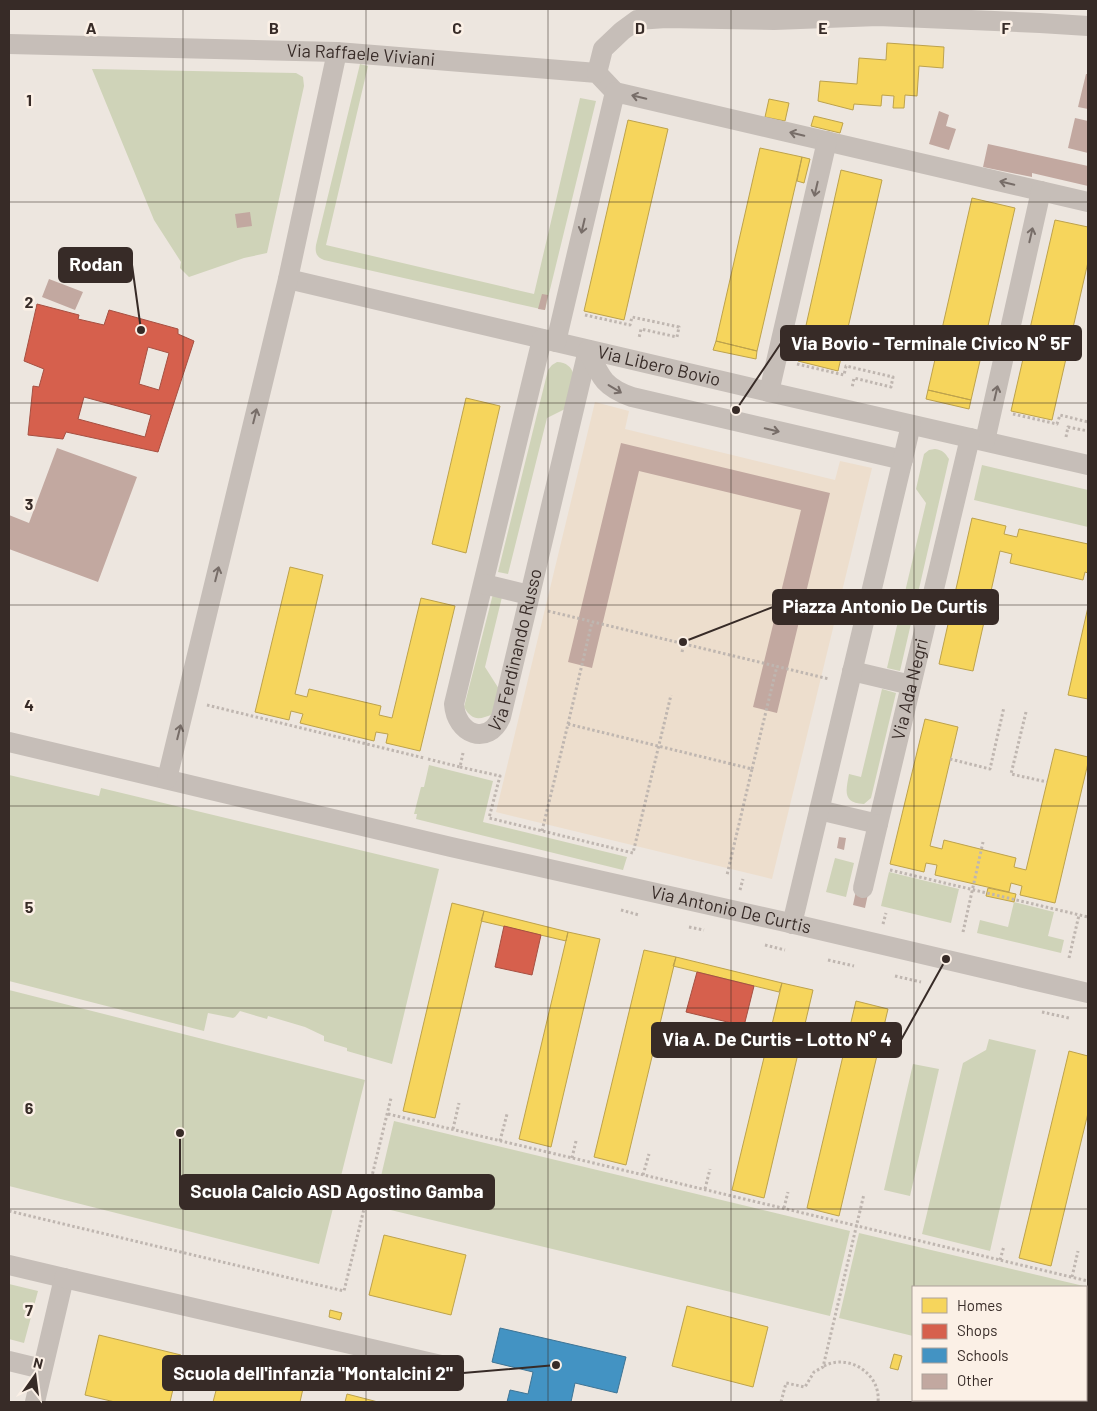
<svg xmlns="http://www.w3.org/2000/svg" width="1097" height="1411" font-family="Barlow,sans-serif">
<style>
.green{fill:#cfd3b8}
.plaza{fill:#eddecd}
.homes{fill:#f6d55c;stroke:#bda24c}
.shops{fill:#d6604d;stroke:#a65042;fill-rule:evenodd}
.schools{fill:#4393c3;stroke:#3f7494}
.building{fill:#c2a8a0}
.lines{fill:none;stroke-linecap:round;stroke-linejoin:round}
.path{stroke:#bfb6b0;stroke-width:3;stroke-dasharray:2.5 2.5;stroke-linecap:butt}
.street{stroke:#c6beb8;stroke-width:20}
.oneway{stroke:#776d68}
.grid{fill:none;stroke:#372b27;stroke-width:1;stroke-opacity:0.55}
.labels{text-anchor:middle;stroke-width:5;stroke-linejoin:round;paint-order:stroke}
.street-label{font-size:18px;fill:#372b27;stroke:#fbf0e6}
.grid-label{font-size:16px;text-anchor:middle;font-weight:bold;fill:#372b27;stroke:#fbf0e6;stroke-width:5;stroke-linejoin:round;paint-order:stroke}
.leader{fill:none;stroke:#372b27;stroke-width:2}
.callout-dot{fill:#372b27;stroke:#fbf0e6;stroke-width:2}
.callout{fill:#372b27;stroke:#372b27;stroke-width:2}
.callout-label{font-size:19px;text-anchor:middle;font-weight:bold;fill:#fff}
</style>
<rect width="100%" height="100%" fill="#ede6df"/>
<path class="green" d="M360,64L368,66L326,245L534,294L580,98L596,101L545,310L324,260C316,257 315,252 316,245Z
M92,69L296,73L303,77L304,86L267,253L244,258L189,277L180,268L181,262L154,220Z
M557,362C566,362 572,367 574,376L565,409L547,418L508,574L498,572L548,370L552,365Z
M935,449C943,450 945,453 949,459L900,671L887,668L926,503L916,489L924,454L929,450Z
M982,465L1088,490V527L974,500Z
M493,594L502,597L485,667L499,689L493,714C479,720 472,721 464,707Z
M882,689L896,693L871,798L864,804C842,803 846,791 849,774L861,777Z
M429,765L493,781L483,822L627,857L623,870L416,819L417,814H414L421,787H424Z
M9,775L99,796L101,788L439,869L392,1064L347,1051V1048L324,1041V1036L305,1027L268,1016L267,1019L240,1011L235,1017L233,1018L208,1013L204,1031L9,981Z
M835,858L854,863L846,897L826,892Z
M889,872L959,889L951,923L881,906Z
M1014,902L1054,912L1048,936L1064,940L1061,953L977,933L980,920L1008,927Z
M9,990L365,1080L319,1264L9,1186Z
M989,1039L1036,1050L990,1251L922,1234L963,1063L986,1050Z
M913,1064L939,1069L910,1196L884,1190Z
M394,1121L850,1231L830,1316L374,1206Z
M859,1233L1088,1287V1378L1086,1377V1287H913V1336L839,1318Z
M9,1284L38,1291L24,1343L9,1339Z"/>
<path class="plaza" d="M595,402L629,411L625,429L835,480L840,461L872,468L772,879L496,812Z"/>
<path class="homes" d="M887,43L944,47L943,68L919,66L917,96L905,95L904,108H893L894,96L882,95L881,106L854,104L853,110L818,101L820,81L857,84L859,58L886,60Z
M769,99L789,103L785,121L765,117Z
M814,116L843,123L840,133L811,126Z
M628,120L668,129L624,320L584,311Z
M760,148L802,157L757,351L716,341Z
M802,157L810,159L804,183L797,181Z
M841,170L882,180L838,371L798,361Z
M972,198L1015,208L971,400L928,390Z
M1055,220L1088,227V262L1052,420L1011,411Z
M716,341L757,351L756,359L713,350Z
M928,390L971,400L969,409L926,399Z
M466,398L500,406L466,553L432,544Z
M972,518L1006,526L1004,534L1017,537L1019,529L1088,544V573L1085,572L1083,580L1010,563L1012,554L1000,551L973,671L939,664Z
M290,567L323,575L295,694L307,697L309,689L381,706L379,715L392,718L421,598L455,606L420,751L386,743L388,734L376,732L374,741L300,723L303,714L291,711L289,720L255,712Z
M1088,607V699L1068,695Z
M925,719L958,727L930,846L942,849L944,840L1016,858L1014,867L1026,870L1055,749L1088,757V763L1055,903L1020,895L1022,886L1011,883L1009,892L935,875L937,865L926,863L924,872L890,864Z
M988,888L1016,894L1014,902L986,896Z
M452,903L484,911L435,1118L403,1111Z
M484,911L568,932L566,941L481,921Z
M568,932L600,939L551,1147L519,1139Z
M644,950L676,957L626,1165L594,1157Z
M676,957L782,983L779,992L673,966Z
M782,983L813,990L764,1198L732,1190Z
M856,1001L888,1009L839,1216L807,1208Z
M1069,1051L1088,1056V1113L1051,1266L1019,1258Z
M384,1235L466,1255L451,1315L369,1295Z
M687,1306L768,1327L753,1387L672,1366Z
M330,1310L342,1313L340,1320L329,1317Z
M99,1335L181,1355L170,1402H115L85,1395Z
M894,1354L902,1356L898,1370L890,1368Z
M223,1364L304,1384L300,1402H213Z
M347,1394L378,1402H345Z
M925,1400H1011V1402H924Z
M1056,1400H1079L1088,1402H1055Z"/>
<path class="shops" d="M37,304L79,315L78,319L104,325L109,310L178,329V334L194,341L158,452L66,432L63,439L28,435L33,386L39,387L44,369L24,361ZM148,347L169,353L159,390L139,384ZM84,397L151,415L145,437L78,419Z
M504,926L541,935L532,975L495,967Z
M697,972L754,986L744,1026L686,1012Z"/>
<path class="schools" d="M500,1328L626,1357L617,1393L575,1383L571,1402H507L510,1390L528,1394L533,1372L492,1362Z"/>
<path class="building" d="M1086,74H1088V109L1078,107Z
M939,111L949,115L946,126L956,129L949,150L929,144Z
M1075,118L1088,121V153L1068,148Z
M988,144L1088,166V186L1032,173V177L983,167Z
M250,212L252,226L237,228L235,214Z
M49,279L83,292L75,310L42,297Z
M542,294L548,295L545,310L538,309Z
M621,443L830,493L777,713L753,707L801,510L639,471L592,668L568,662Z
M57,448L137,477L98,582L9,549V515L29,523Z
M839,837L846,838L844,850L837,848Z
M856,891L868,894L865,908L853,905Z"/>
<g class="lines">
<path class="path" d="M585,315L630,325L632,317L679,327L677,337L641,329L639,338
M797,364L844,375L846,366L893,377L891,387L854,378L852,388
M1013,414L1057,424L1060,415L1088,422
M1066,437L1068,427L1088,431
M548,611L829,679
M682,652L684,644
M207,705L424,758
M1026,712L1011,774L1047,782
M568,724L592,622
M428,759L460,767L463,753
M950,759L990,769L1004,707
M460,767L500,776L489,818L633,853L671,695
M752,769L777,666
M542,831L568,724L752,769L727,875
M890,870L1088,917
M740,890L743,879
M621,910L639,915
M883,924L886,913
M689,927L704,930
M963,932L983,842
M765,945L785,950
M1069,958L1079,915
M828,960L854,966
M895,976L921,982
M1042,1012L1069,1018
M388,1114L1088,1281
M453,1129L459,1103
M500,1141L507,1114
M572,1158L576,1141
M643,1175L649,1154
M705,1189L710,1169
M784,1208L788,1192
M9,1211L344,1291L391,1098
M1000,1260L1004,1246
M1072,1277L1078,1251
M824,1366C849,1353 881,1374 878,1402
M781,1402L786,1383L805,1387L814,1372L823,1367L864,1194"/>
<g class="street">
<path id="s1" d="M9,44L337,52L597,73L615,92"/>
<path d="M597,73L603,49L622,31L637,20L666,18L774,20L878,16L1040,23L1088,26"/>
<path id="s2" d="M288,279L769,392L1088,465"/>
<path id="s3" d="M542,339L454,704C456,734 488,747 501,717L588,350"/>
<path d="M556,342L615,92L1088,202"/>
<path d="M588,350C600,376 603,387 632,397L903,460"/>
<path d="M769,392L827,141"/>
<path d="M985,441L1041,191"/>
<path d="M484,584L529,595"/>
<path d="M852,671L911,685"/>
<path id="s4" d="M9,742L451,847L781,921L1088,993"/>
<path d="M167,779L288,279L337,52"/>
<path id="s5" d="M819,810L878,824L970,438"/>
<path d="M863,888L878,824"/>
<path d="M792,924L911,425"/>
<path d="M9,1265L64,1278L35,1402"/>
<path d="M64,1278L454,1368"/>
<path d="M9,1361L42,1369"/>
</g>
</g>
<defs><path id="oneway-shaft" d="M-6 0H5M1.5-3L5.5 0L1.5 3" fill="none" stroke-width="1.6" stroke-linecap="round" stroke-linejoin="round" transform="scale(1.25)"/></defs>
<g class="oneway">
<use href="#oneway-shaft" transform="translate(639 97) rotate(-167)"/>
<use href="#oneway-shaft" transform="translate(797 134) rotate(-167)"/>
<use href="#oneway-shaft" transform="translate(1007 183) rotate(-167)"/>
<use href="#oneway-shaft" transform="translate(816 189) rotate(103)"/>
<use href="#oneway-shaft" transform="translate(583 226) rotate(103)"/>
<use href="#oneway-shaft" transform="translate(1031 235) rotate(-77)"/>
<use href="#oneway-shaft" transform="translate(615 389) rotate(31)"/>
<use href="#oneway-shaft" transform="translate(996 393) rotate(-77)"/>
<use href="#oneway-shaft" transform="translate(255 416) rotate(-76)"/>
<use href="#oneway-shaft" transform="translate(772 430) rotate(13)"/>
<use href="#oneway-shaft" transform="translate(217 574) rotate(-76)"/>
<use href="#oneway-shaft" transform="translate(179 732) rotate(-76)"/>
</g>
<path class="grid" d="M183,9V1402M366,9V1402M548,9V1402M731,9V1402M914,9V1287M9,202H1088M9,403H1088M9,605H1088M9,806H1088M9,1008H1088M9,1209H1088M914,1400V1402"/>
<g class="labels">
<g class="street-label">
<text dy="6" stroke="none"><textPath href="#s1" startOffset="352">Via Raffaele Viviani</textPath></text>
<text dy="6" stroke="none"><textPath href="#s2" startOffset="381">Via Libero Bovio</textPath></text>
<text dy="6" stroke="none"><textPath href="#s3" startOffset="516">Via Ferdinando Russo</textPath></text>
<text dy="6" stroke="none"><textPath href="#s5" startOffset="199">Via Ada Negri</textPath></text>
<text dy="6" stroke="none"><textPath href="#s4" startOffset="741">Via Antonio De Curtis</textPath></text>
</g>
</g>
<g class="grid-label">
<text x="91" y="34">A</text>
<text x="274" y="34">B</text>
<text x="457" y="34">C</text>
<text x="640" y="34">D</text>
<text x="823" y="34">E</text>
<text x="1006" y="34">F</text>
<text x="29" y="106">1</text>
<text x="29" y="308">2</text>
<text x="29" y="510">3</text>
<text x="29" y="711">4</text>
<text x="29" y="913">5</text>
<text x="29" y="1114">6</text>
<text x="29" y="1316">7</text>
</g>
<path class="leader" d="M141 330L132 265M736 410L781 343M683 642L773 607M946 959L901 1040M180 1133L180 1192M556 1365L463 1373"/>
<g class="callout-dot">
<circle cx="141" cy="330" r="5"/>
<circle cx="736" cy="410" r="5"/>
<circle cx="683" cy="642" r="5"/>
<circle cx="946" cy="959" r="5"/>
<circle cx="180" cy="1133" r="5"/>
<circle cx="556" cy="1365" r="5"/>
</g>
<g class="callout">
<rect x="59" y="248" width="73" height="34" rx="5"/>
<rect x="781" y="326" width="300" height="34" rx="5"/>
<rect x="773" y="590" width="225" height="34" rx="5"/>
<rect x="652" y="1023" width="249" height="34" rx="5"/>
<rect x="180" y="1175" width="314" height="34" rx="5"/>
<rect x="163" y="1356" width="300" height="34" rx="5"/>
</g>
<g class="callout-label">
<text x="96" y="271">Rodan</text>
<text x="931" y="350">Via Bovio - Terminale Civico N° 5F</text>
<text x="885" y="613">Piazza Antonio De Curtis</text>
<text x="777" y="1046">Via A. De Curtis - Lotto N° 4</text>
<text x="337" y="1198">Scuola Calcio ASD Agostino Gamba</text>
<text x="313" y="1380">Scuola dell'infanzia "Montalcini 2"</text>
</g>
<rect width="1097" height="1411" fill="none" stroke="#372b27" stroke-width="20"/>
<rect x="912" y="1286" width="175" height="115" fill="#fbf0e6" stroke="#ada19a"/>
<rect x="922" y="1298" width="25" height="15" fill="#f6d55c" stroke="#ada19a"/>
<text x="957" y="1311" font-size="15" fill="#372b27">Homes</text>
<rect x="922" y="1324" width="25" height="15" fill="#d6604d" stroke="#ada19a"/>
<text x="957" y="1336" font-size="15" fill="#372b27">Shops</text>
<rect x="922" y="1348" width="25" height="15" fill="#4393c3" stroke="#ada19a"/>
<text x="957" y="1361" font-size="15" fill="#372b27">Schools</text>
<rect x="922" y="1374" width="25" height="15" fill="#c2a8a0" stroke="#ada19a"/>
<text x="957" y="1386" font-size="15" fill="#372b27">Other</text>
<g transform="translate(35 1376) rotate(14)" stroke="#fbf0e6" stroke-width="4" paint-order="stroke">
<path d="M0-4L9 19L0 12L-9 19Z" fill="#372b27"/>
<text y="-8" font-size="14" font-weight="bold" text-anchor="middle" fill="#372b27">N</text>
</g>
</svg>
